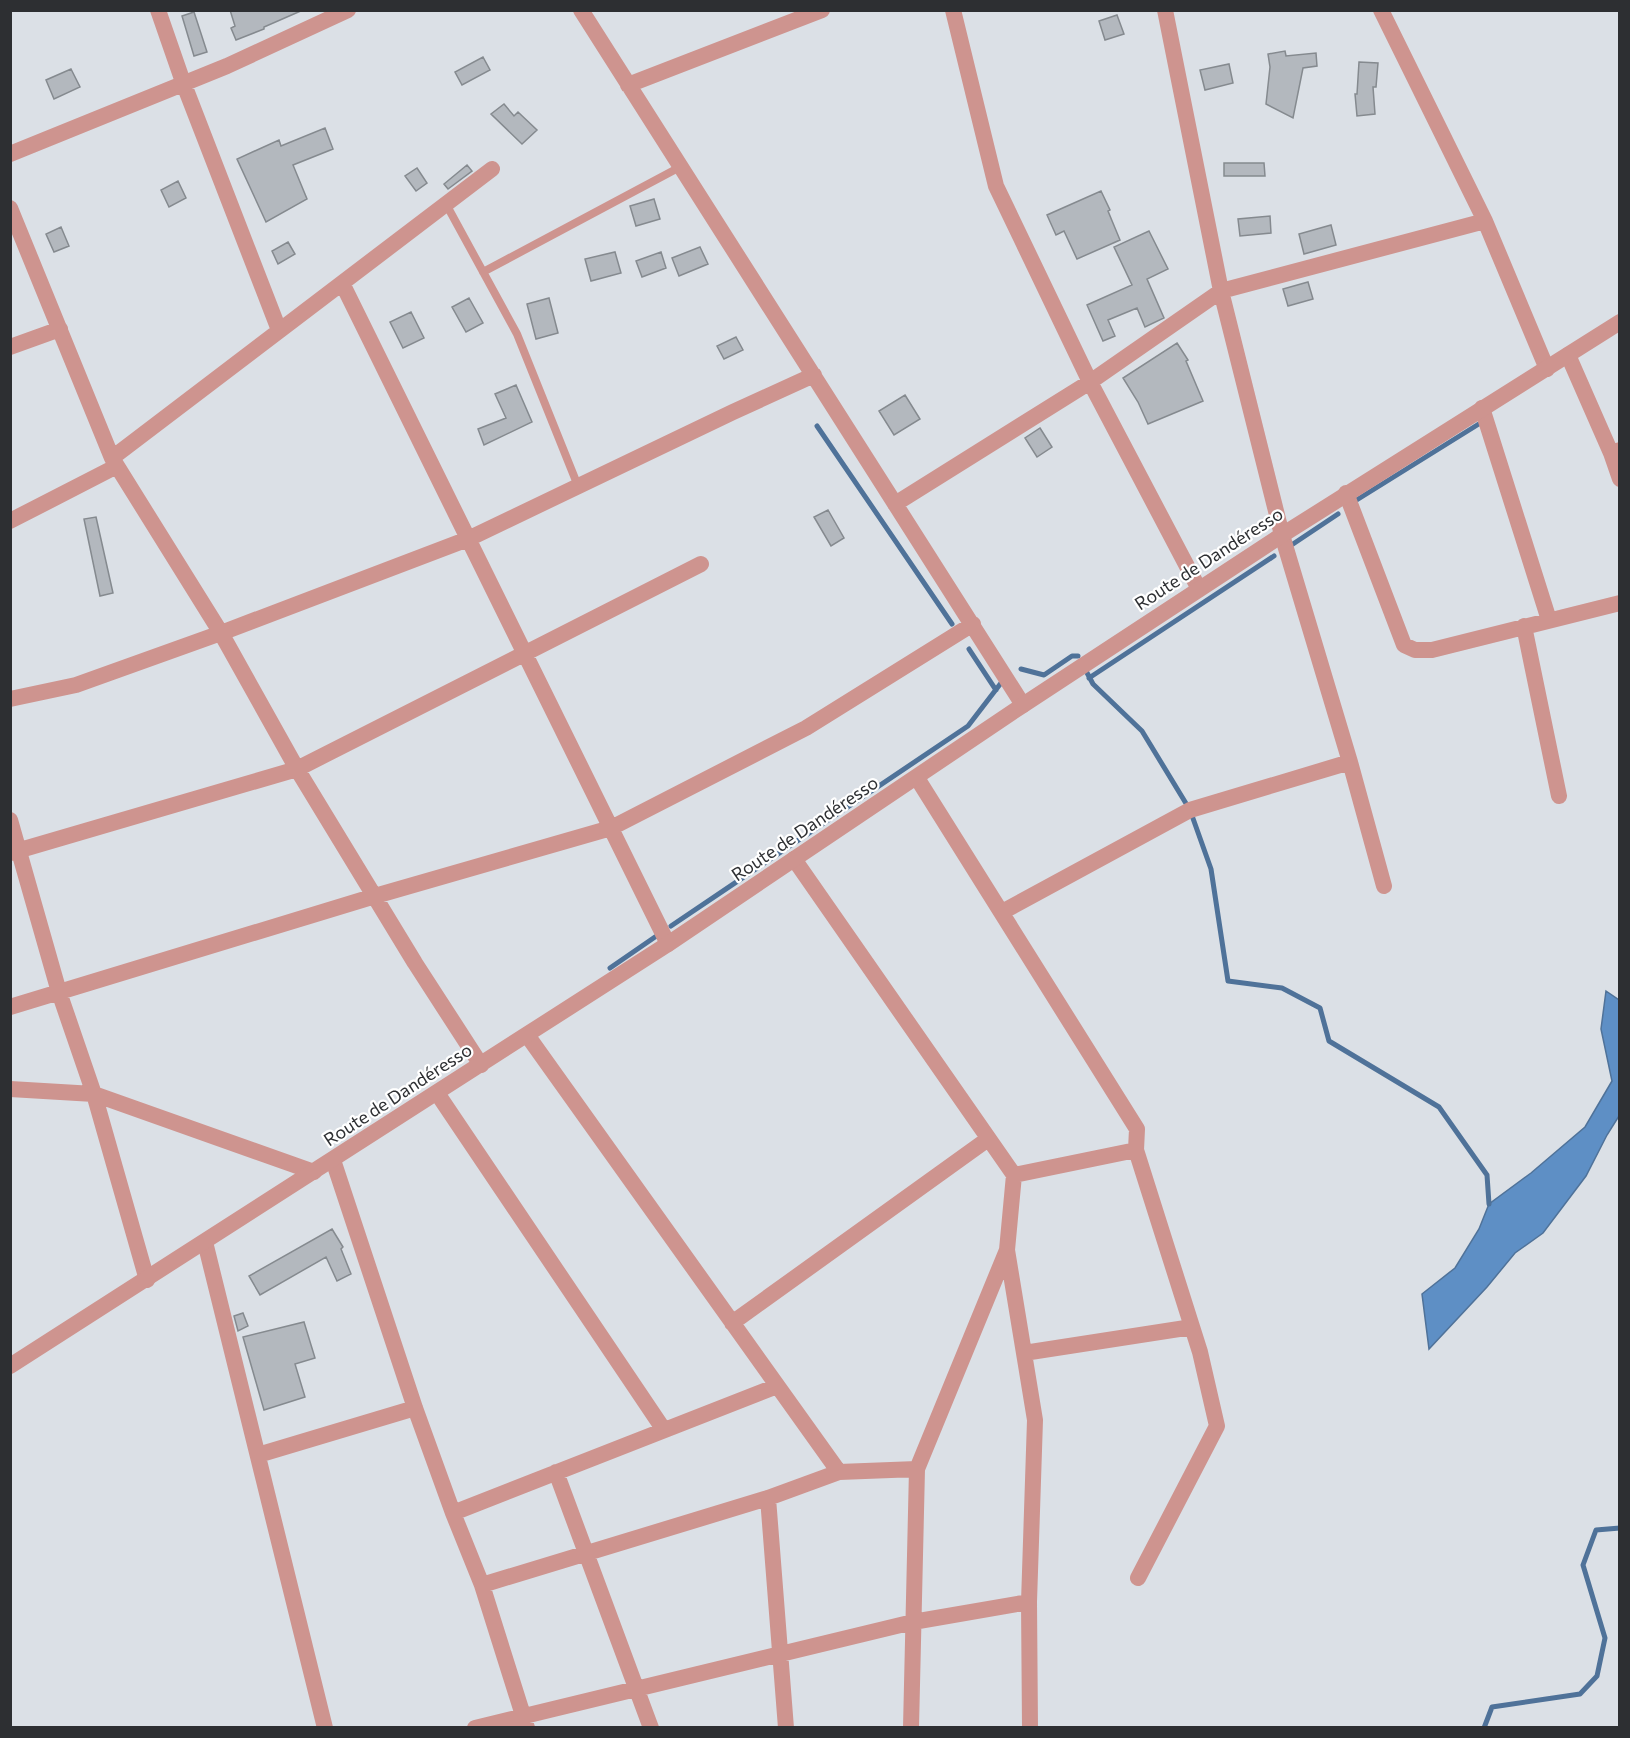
<svg xmlns="http://www.w3.org/2000/svg" width="1630" height="1738" font-family="Commissioner,sans-serif">
<style>
.water{fill:#5e8fc5;stroke:#4f7299;stroke-width:1.5}
.lines{fill:none;stroke-linecap:round;stroke-linejoin:round}
.stream{stroke:#4f7299;stroke-width:5}
.building{fill:#b3b8be;stroke:#858a8f;stroke-width:1.5}
.service{stroke:#ce948f;stroke-width:8}
.minor{stroke:#ce948f;stroke-width:16}
.tertiary{stroke:#ce948f;stroke-width:16}
.labels{text-anchor:middle;stroke-width:4.5;stroke-linejoin:round;paint-order:stroke}
.street-label{font-size:18px;fill:#2d2f32;stroke:#fff}
</style>
<rect width="100%" height="100%" fill="#dbe0e6"/>
<path class="water" d="M1606,991L1619,1000V1116L1607,1135L1586,1176L1543,1233L1515,1253L1487,1287L1429,1349L1422,1294L1455,1268L1479,1229L1489,1204L1531,1173L1585,1127L1612,1081L1601,1029Z"/>
<g class="lines">
<path class="stream" d="M817,426L952,624
M1355,501L1482,422
M1293,544L1338,514
M969,649L996,690
M1021,669L1044,675L1072,656H1078
M1085,669L1093,684L1142,731L1190,810L1211,869L1228,981L1282,988L1320,1008L1329,1041L1439,1107L1487,1175L1489,1204
M1089,678L1274,556
M671,926L968,726L1001,683
M610,968L655,937
M1484,1728L1492,1707L1580,1694L1597,1676L1605,1638L1583,1565L1596,1530L1620,1528"/>
</g>
<path class="building" d="M230,10H303L264,27V29L236,40L231,28L235,26Z
M194,12L207,52L194,56L182,16Z
M1117,15L1124,34L1105,40L1099,21Z
M1285,51L1286,56L1316,53L1317,66L1303,68L1293,118L1266,104L1270,67L1268,54Z
M483,57L490,70L462,85L455,72Z
M1359,62L1378,63L1376,87H1373L1375,114L1357,116L1355,94H1357Z
M1229,64L1233,83L1205,90L1200,70Z
M71,69L80,87L54,99L46,80Z
M504,104L514,116L518,112L537,130L522,144L491,114Z
M325,128L333,149L293,165L307,199L266,222L237,159L279,140L281,146Z
M1224,163H1264L1265,176H1224Z
M467,165L472,171L448,189L444,184Z
M417,168L427,183L416,191L405,176Z
M178,181L186,198L169,207L161,190Z
M1101,191L1110,210L1108,211L1120,240L1077,259L1064,231L1056,235L1047,215Z
M654,199L660,219L636,226L630,206Z
M1270,216L1271,233L1240,236L1238,219Z
M1331,225L1336,245L1304,254L1299,234Z
M61,227L69,246L54,252L46,234Z
M1149,231L1168,269L1147,279L1164,318L1145,327L1137,308L1108,320L1115,336L1103,341L1087,305L1132,285L1114,247Z
M288,242L295,254L278,264L272,251Z
M700,247L708,264L679,276L672,258Z
M615,252L621,273L591,281L585,259Z
M661,252L666,268L642,277L636,261Z
M1308,282L1313,299L1288,306L1283,289Z
M469,298L483,323L466,332L452,307Z
M549,298L558,333L536,339L527,304Z
M411,312L424,338L403,348L390,322Z
M736,337L743,350L724,359L717,346Z
M1177,343L1188,360L1186,361L1203,401L1148,424L1138,402L1123,378Z
M516,385L532,422L484,445L478,429L506,418L495,394Z
M905,395L920,419L894,435L879,411Z
M1040,428L1052,447L1037,457L1025,438Z
M828,510L844,538L831,546L814,517Z
M96,517L113,593L100,596L84,519Z
M332,1229L343,1247L341,1249L351,1274L337,1281L326,1257L260,1295L249,1276Z
M243,1313L248,1326L238,1331L234,1316Z
M304,1322L315,1358L295,1364L305,1397L264,1410L243,1337Z"/>
<g class="lines">
<path class="service" d="M446,204L517,334L578,486
M483,272L680,167"/>
<path class="minor" d="M158,10L183,82L279,330
M581,10L1023,705
M953,10L996,186L1090,382L1199,589
M1165,10L1221,291L1282,535L1350,762L1384,886
M1381,10L1485,221L1547,369
M628,85L822,10
M10,154L227,66L348,10
M10,208L112,458L221,633L297,769L415,963L481,1065
M342,283L668,944
M10,347L60,329
M1568,355L1611,453L1620,450
M1482,408L1549,620
M1611,453L1620,479
M112,458L492,169
M1346,493L1404,645L1415,650H1432L1620,603
M895,504L1090,382L1221,291L1485,221
M10,521L117,466
M1524,626L1559,796
M10,699L76,685L221,633L468,539L733,412L814,375
M917,778L1137,1129L1136,1150L1014,1175
M10,820L59,992L94,1094L314,1172
M10,853L297,769L701,564
M794,859L1014,1175L1007,1250
M1002,912L1190,810L1350,762
M10,1007L375,896L611,828L806,728L973,624
M10,1089L94,1094L147,1280
M437,1093L664,1430
M1136,1150L1200,1352L1217,1426L1138,1578
M333,1160L415,1408L453,1513L482,1585L527,1728
M205,1242L325,1728
M732,1323L988,1139
M1024,1353L1192,1327
M258,1455L415,1408
M556,1472L651,1728
M839,1472L917,1469L1007,1250L1035,1420L1029,1602L1030,1728
M768,1498L786,1728
M453,1513L777,1386
M482,1585L768,1498L839,1472L527,1035
M475,1728L913,1622L1029,1602
M911,1728L917,1469"/>
<path class="tertiary" d="M10,1366L668,944L1023,705L1282,535L1620,322"/>
</g>
<g class="labels">
<g class="street-label">
<text transform="translate(1209 559) rotate(-33)" y="6">Route de Dandéresso</text>
<text transform="translate(805 829) rotate(-34)" y="6">Route de Dandéresso</text>
<text transform="translate(398 1095) rotate(-33)" y="6">Route de Dandéresso</text>
</g>
</g>
<rect width="1630" height="1738" fill="none" stroke="#2d2f32" stroke-width="24"/>
</svg>
